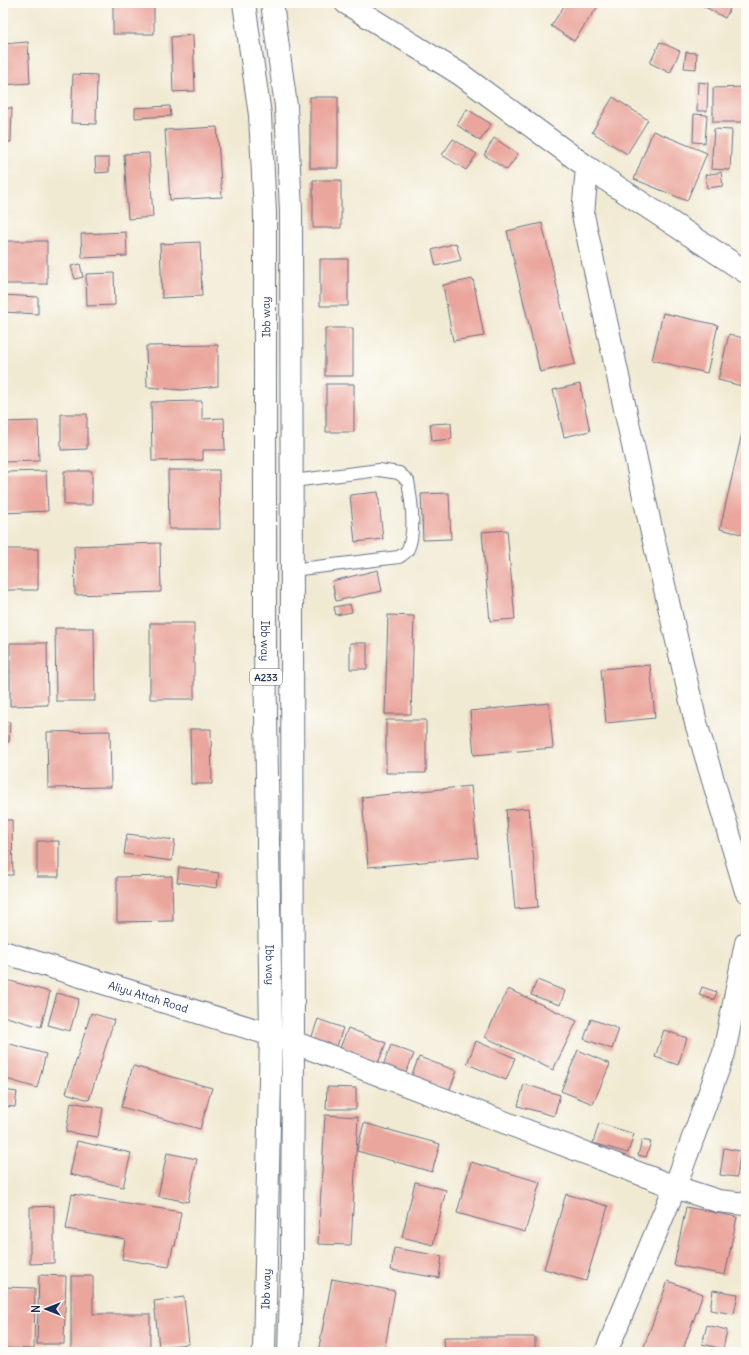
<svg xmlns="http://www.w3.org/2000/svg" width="749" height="1355" font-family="Delius,sans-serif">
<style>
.building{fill:#eaa69c}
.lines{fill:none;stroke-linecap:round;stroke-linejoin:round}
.lane-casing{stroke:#667087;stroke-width:14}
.street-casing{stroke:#667087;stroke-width:24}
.secondary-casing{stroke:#667087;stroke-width:24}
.highway-casing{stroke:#667087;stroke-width:24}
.lane{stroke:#fff;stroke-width:12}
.street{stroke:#fff;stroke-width:22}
.secondary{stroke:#fff;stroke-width:22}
.highway{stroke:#fff;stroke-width:22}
.labels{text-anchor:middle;stroke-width:4;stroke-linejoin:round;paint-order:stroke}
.shield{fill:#fdfcf7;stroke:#5f6c8c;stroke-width:1}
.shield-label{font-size:10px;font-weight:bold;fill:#1b2f5e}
.street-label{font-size:11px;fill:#1b2f5e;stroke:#fdfcf7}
</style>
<rect width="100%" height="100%" fill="#fdfcf7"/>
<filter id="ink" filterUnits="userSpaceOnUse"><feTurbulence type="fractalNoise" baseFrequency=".025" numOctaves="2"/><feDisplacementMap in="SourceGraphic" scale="8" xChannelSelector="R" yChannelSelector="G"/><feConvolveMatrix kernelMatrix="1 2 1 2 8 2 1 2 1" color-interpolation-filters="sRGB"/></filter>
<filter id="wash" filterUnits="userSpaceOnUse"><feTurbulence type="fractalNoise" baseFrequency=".012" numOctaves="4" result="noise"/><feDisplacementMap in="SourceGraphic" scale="16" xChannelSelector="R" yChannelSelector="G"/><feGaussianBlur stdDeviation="0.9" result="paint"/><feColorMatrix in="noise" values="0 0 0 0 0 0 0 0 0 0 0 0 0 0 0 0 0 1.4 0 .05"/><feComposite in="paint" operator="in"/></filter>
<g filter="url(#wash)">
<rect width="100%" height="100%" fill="#f1ead3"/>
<g id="blocks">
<path class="building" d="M113,3H154V34H113Z
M566,3H600L574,41L551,26Z
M698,3H733L725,18Z
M193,35L195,91L173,92L171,37Z
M28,42L30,83L3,85V44Z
M660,42L680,51L670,73L650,63Z
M686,52L697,53L696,69L684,68Z
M73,74L97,75L96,124L71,123Z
M698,82L708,83L707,111H697Z
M746,87V122H713V88Z
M310,97H338V168H310Z
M613,97L648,120L627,154L592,132Z
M170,106L171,116L135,118V108Z
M3,108H12L11,142H3Z
M467,109L491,124L480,141L457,125Z
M694,114L707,115L705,143L693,142Z
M217,127L222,197L170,200L165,130Z
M714,129L732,130L730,170L711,169Z
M653,131L707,153L687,201L634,179Z
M494,138L518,154L507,170L484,155Z
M453,139L477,154L466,170L442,155Z
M149,153L153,217L128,219L124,154Z
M95,158H109V172L96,173Z
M721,172L723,186L707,188L705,175Z
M313,180H341V228H313Z
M542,223L575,364L540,372L507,231Z
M126,232L127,256L82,258L81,234Z
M3,241H47V284H3Z
M200,242L202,296L162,298L160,244Z
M456,243L461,260L436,266L432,250Z
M320,259H348V306H320Z
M80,264L83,277L75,279L71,266Z
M114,273L115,305L87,306L86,274Z
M473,279L484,336L453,341L443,285Z
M3,295L38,297V314L3,312Z
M663,313L718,325L707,373L652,360Z
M325,328H353V376H325Z
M729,334L746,339V387L718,380Z
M218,345V386L182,390L147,387L146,346Z
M326,384H354V432H326Z
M580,384L590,431L564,437L553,390Z
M202,401V419L224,418L225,450H203V460L152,461L151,402Z
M61,414H87V449L61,450Z
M38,421L39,461L3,462V422Z
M451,423L452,439L432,441L430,424Z
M742,433L746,434V535L720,529Z
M168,470H219L220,529H169Z
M46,471L48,511L3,513V472Z
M64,471H92V505H64Z
M378,492L383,539L355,542L350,495Z
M449,493L451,539L423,540L421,494Z
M507,530L515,619L490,621L482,532Z
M160,543L161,592L75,595L74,546Z
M3,549H38V590H3Z
M378,570L382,591L336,601L332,581Z
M350,604L352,612L336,615L334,607Z
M388,615L414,616L411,714H385Z
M150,623H194V699H150Z
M55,628H94L95,701H56Z
M10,643H47L48,705L10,706Z
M350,643H367V669H350Z
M650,665L655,718L606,723L601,669Z
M549,703L553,748L474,755L470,711Z
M386,720H426V773H386Z
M3,722H10L9,742H3Z
M190,729H211L212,784H191Z
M110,731L111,787L48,788L47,732Z
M471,786L478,857L368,867L362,797Z
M529,808L538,907L515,909L506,810Z
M3,820H12L13,875H3Z
M127,834L175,840L172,861L124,854Z
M37,841H59V877H37Z
M179,867L219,873L217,888L177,882Z
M172,876L173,921L117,922V877Z
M3,979L50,992L41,1027L3,1016Z
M537,980L565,991L560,1005L531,995Z
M702,987L717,992L714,1000L699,995Z
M508,989L577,1021L553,1070L485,1037Z
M57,993L79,999L70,1031L48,1025Z
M91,1013L114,1020L89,1100L66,1093Z
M318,1019L343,1028L336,1049L311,1039Z
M591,1019L619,1029L612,1049L584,1039Z
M348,1028L386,1043L377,1066L339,1050Z
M664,1030L687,1038L678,1065L655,1057Z
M476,1041L515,1058L506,1080L467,1064Z
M3,1042L46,1054L37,1088L3,1078Z
M391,1045L414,1054L404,1077L382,1068Z
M578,1050L610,1064L593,1104L561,1091Z
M419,1057L457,1071L449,1091L411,1077Z
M133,1066L212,1088L200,1129L121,1107Z
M524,1084L560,1095L554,1116L518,1106Z
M327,1087L356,1088V1109H326Z
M3,1090L17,1092L15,1107L3,1106Z
M71,1102L103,1108L98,1137L66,1132Z
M325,1115L358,1117L351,1245L318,1244Z
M364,1123L440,1144L432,1172L357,1151Z
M599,1123L634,1134L628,1153L593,1143Z
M642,1140L651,1142L646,1157L638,1155Z
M77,1141L131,1153L123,1187L70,1174Z
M724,1148L740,1151L737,1177L720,1175Z
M167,1153L197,1159L188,1202L158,1196Z
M471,1162L540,1182L525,1232L457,1213Z
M415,1182L446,1190L433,1245L402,1237Z
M72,1194L181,1212L175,1246H173L169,1267L122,1259L125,1239L66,1229Z
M566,1194L608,1206L586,1281L544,1269Z
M54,1206V1263L30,1264V1207Z
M686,1207L737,1217L725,1275L674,1265Z
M394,1248L442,1256L439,1278L391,1270Z
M39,1275L66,1276L64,1344H37Z
M71,1276H93V1314H150V1352H71Z
M332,1279L395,1291L384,1352H318Z
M668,1281L703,1294L682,1352H642Z
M3,1287L35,1288L34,1349L3,1348Z
M713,1290L738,1294L734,1314L710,1310Z
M184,1297L189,1344L159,1347L154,1301Z
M707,1325L727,1330L723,1349L702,1344Z
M444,1337H535V1352H445Z
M703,1347L718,1352H702Z"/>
</g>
</g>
<g filter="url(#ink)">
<use href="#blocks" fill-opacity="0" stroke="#667087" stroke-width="1"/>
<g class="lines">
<defs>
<path id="lane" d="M292,570L399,557C402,555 407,552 408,549C416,532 411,498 408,481L399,473L379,470L293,481"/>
<path id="street" d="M346,3L460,74L587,167L746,272
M587,167L583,215L650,524L696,723L746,891
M293,1042L675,1187L718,1201L746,1204
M606,1352L675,1187L724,1053L746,943"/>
<g id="secondary">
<path id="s1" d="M3,952L288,1040"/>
</g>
<g id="highway">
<path id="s2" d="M244,3L260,115L265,213V650L271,1034L264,1352"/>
<path d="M272,3L286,106L291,211L293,1042L292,1259L289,1352"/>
</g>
</defs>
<use href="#lane" class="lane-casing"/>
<use href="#street" class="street-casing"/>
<use href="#secondary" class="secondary-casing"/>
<use href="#highway" class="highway-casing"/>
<use href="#lane" class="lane"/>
<use href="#street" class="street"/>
<use href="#secondary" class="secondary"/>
<use href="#highway" class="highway"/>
</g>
</g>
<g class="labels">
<rect class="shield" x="250" y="669" width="32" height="16" rx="3"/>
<g class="shield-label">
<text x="266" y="681">A233</text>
</g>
<g class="street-label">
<text transform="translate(266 317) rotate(-91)" y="4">Ibb way</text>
<text dy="4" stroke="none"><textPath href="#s2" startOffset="639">Ibb way</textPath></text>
<text dy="4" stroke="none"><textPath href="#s2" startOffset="963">Ibb way</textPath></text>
<text dy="4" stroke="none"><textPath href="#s1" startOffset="152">Aliyu Attah Road</textPath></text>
<text transform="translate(266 1289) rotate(-88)" y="4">Ibb way</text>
</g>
</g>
<rect width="749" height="1355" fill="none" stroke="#fdfcf7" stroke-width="16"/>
<g transform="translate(46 1309) rotate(270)" stroke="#fdfcf7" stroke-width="3" paint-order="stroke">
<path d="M0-3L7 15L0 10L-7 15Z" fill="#1b2f5e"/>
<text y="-6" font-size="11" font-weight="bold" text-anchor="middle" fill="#1b2f5e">N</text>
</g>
</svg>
